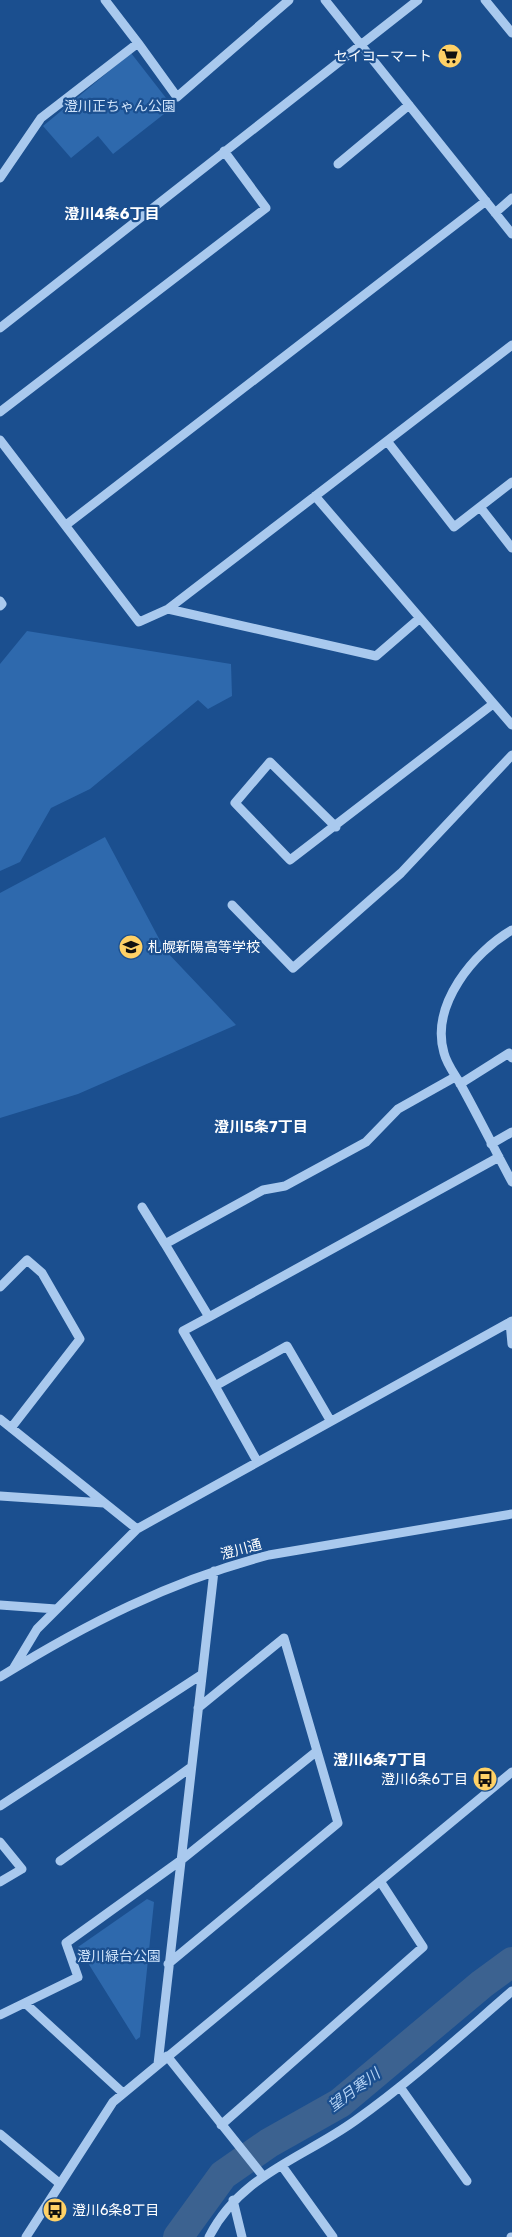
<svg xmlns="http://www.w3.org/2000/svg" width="512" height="2237" font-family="Rubik,'Noto Sans JP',sans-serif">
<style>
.green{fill:#2e69ad}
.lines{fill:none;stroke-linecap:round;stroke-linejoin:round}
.river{stroke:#3c6290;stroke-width:30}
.minor{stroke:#a9c9ee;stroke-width:9}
.labels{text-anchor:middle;stroke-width:4.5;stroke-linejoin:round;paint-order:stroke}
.poi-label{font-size:14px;fill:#fff;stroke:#1b4f8f;text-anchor:end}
.park-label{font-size:14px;fill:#cfe3fa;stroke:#1b4f8f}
.street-label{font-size:14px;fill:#fff;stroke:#1b4f8f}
.neighbourhood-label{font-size:15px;font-weight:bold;fill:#fff;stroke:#1b4f8f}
.water-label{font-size:15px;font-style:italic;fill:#b5d3f5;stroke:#1b4f8f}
</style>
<rect width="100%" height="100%" fill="#1b4f8f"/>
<path class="green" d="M131,53L173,107L113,154L98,136L71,158L43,126Z
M27,631L231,664L232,696L208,709L198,700L90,789L51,808L20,862L0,871V664Z
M105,837L165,950L236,1025L78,1094L0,1118V893Z
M147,1899L154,1902L140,2037L136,2040L78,1947Z"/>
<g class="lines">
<path class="river" d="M178,2237L223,2175L269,2143L340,2103L482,1984L512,1962"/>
<path class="minor" d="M105,0L138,43
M325,0L512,234
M485,0L512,33
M338,164L409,105
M0,178L41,118L138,43L177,97L289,0
M495,213L512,198
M0,328L418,0
M0,412L266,208L224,151
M0,440L139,622L168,609L512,345
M387,441L454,527L512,482
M315,496L512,725
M480,507L512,548
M66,525L486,201
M0,601L2,604L0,606
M168,609L376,656L420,618
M336,827L270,762L235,803L290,860L493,704
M232,905L293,968L401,873L512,755
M512,930C474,952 430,1005 444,1053C447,1065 456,1076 462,1087C479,1118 495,1150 512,1182
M460,1084L509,1053L512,1058
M491,1144L512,1132
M142,1207L165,1244
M0,1287L27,1260L42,1273L80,1339L11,1428
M209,1317L499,1157
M510,1322L512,1344
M215,1386L183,1331L209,1317L165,1244L263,1190L285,1186L366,1142L398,1109L455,1077
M0,1419L137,1529
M257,1461L215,1386L287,1346L330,1420
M0,1496L104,1503
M0,1605L56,1609
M13,1669L37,1629L137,1529L512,1321
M0,1677C86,1624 170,1581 269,1555L512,1514
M0,1806L201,1675
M0,1842L22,1869L0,1882
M60,1861L190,1768
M168,1964L338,1823L284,1638L198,1708
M25,2003L123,2093
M0,2015L78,1977L66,1943L180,1861L317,1751
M167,2056L263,2176
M158,2064L214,1571
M400,2087L467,2181
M221,2125L423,1947L380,1881
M0,2134L59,2183
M282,2166L333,2237
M233,2200L242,2237
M26,2237L113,2102L512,1772
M209,2237C241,2174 302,2159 356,2120C411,2081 461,2035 512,1991
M511,2237H512"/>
</g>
<defs>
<symbol id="supermarket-disc" viewBox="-11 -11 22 22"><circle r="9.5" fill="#ffd166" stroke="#1b4f8f"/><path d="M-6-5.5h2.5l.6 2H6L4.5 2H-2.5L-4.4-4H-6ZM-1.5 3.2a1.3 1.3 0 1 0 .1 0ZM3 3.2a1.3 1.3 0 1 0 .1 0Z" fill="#111"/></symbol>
<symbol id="school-disc" viewBox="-11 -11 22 22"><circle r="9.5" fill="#ffd166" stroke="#1b4f8f"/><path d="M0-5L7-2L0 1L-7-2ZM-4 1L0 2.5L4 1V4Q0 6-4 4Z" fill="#111"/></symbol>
<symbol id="bus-disc" viewBox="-11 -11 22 22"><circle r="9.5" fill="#ffd166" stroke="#1b4f8f"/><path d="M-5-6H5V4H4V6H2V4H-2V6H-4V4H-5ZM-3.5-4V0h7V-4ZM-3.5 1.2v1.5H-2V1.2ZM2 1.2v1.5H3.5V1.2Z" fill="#111"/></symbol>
</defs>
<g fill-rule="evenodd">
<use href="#supermarket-disc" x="436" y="42" width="28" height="28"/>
<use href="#school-disc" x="117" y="933" width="28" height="28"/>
<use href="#bus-disc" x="471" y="1765" width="28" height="28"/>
<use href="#bus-disc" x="41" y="2196" width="28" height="28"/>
</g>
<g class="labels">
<g class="poi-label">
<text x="432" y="61">セイコーマート</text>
<text x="148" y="952" text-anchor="start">札幌新陽高等学校</text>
<text x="468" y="1784">澄川6条6丁目</text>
<text x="72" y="2215" text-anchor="start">澄川6条8丁目</text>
</g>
<g class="park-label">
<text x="120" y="111">澄川正ちゃん公園</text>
<text x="119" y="1961">澄川緑台公園</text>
</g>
<g class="street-label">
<text transform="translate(241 1549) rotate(-15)" y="5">澄川通</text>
</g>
<g class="neighbourhood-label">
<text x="112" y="219">澄川4条6丁目</text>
<text x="261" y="1132">澄川5条7丁目</text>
<text x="380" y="1765">澄川6条7丁目</text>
</g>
<g class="water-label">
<text transform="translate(354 2090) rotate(-37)" y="5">望月寒川</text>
</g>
</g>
</svg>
